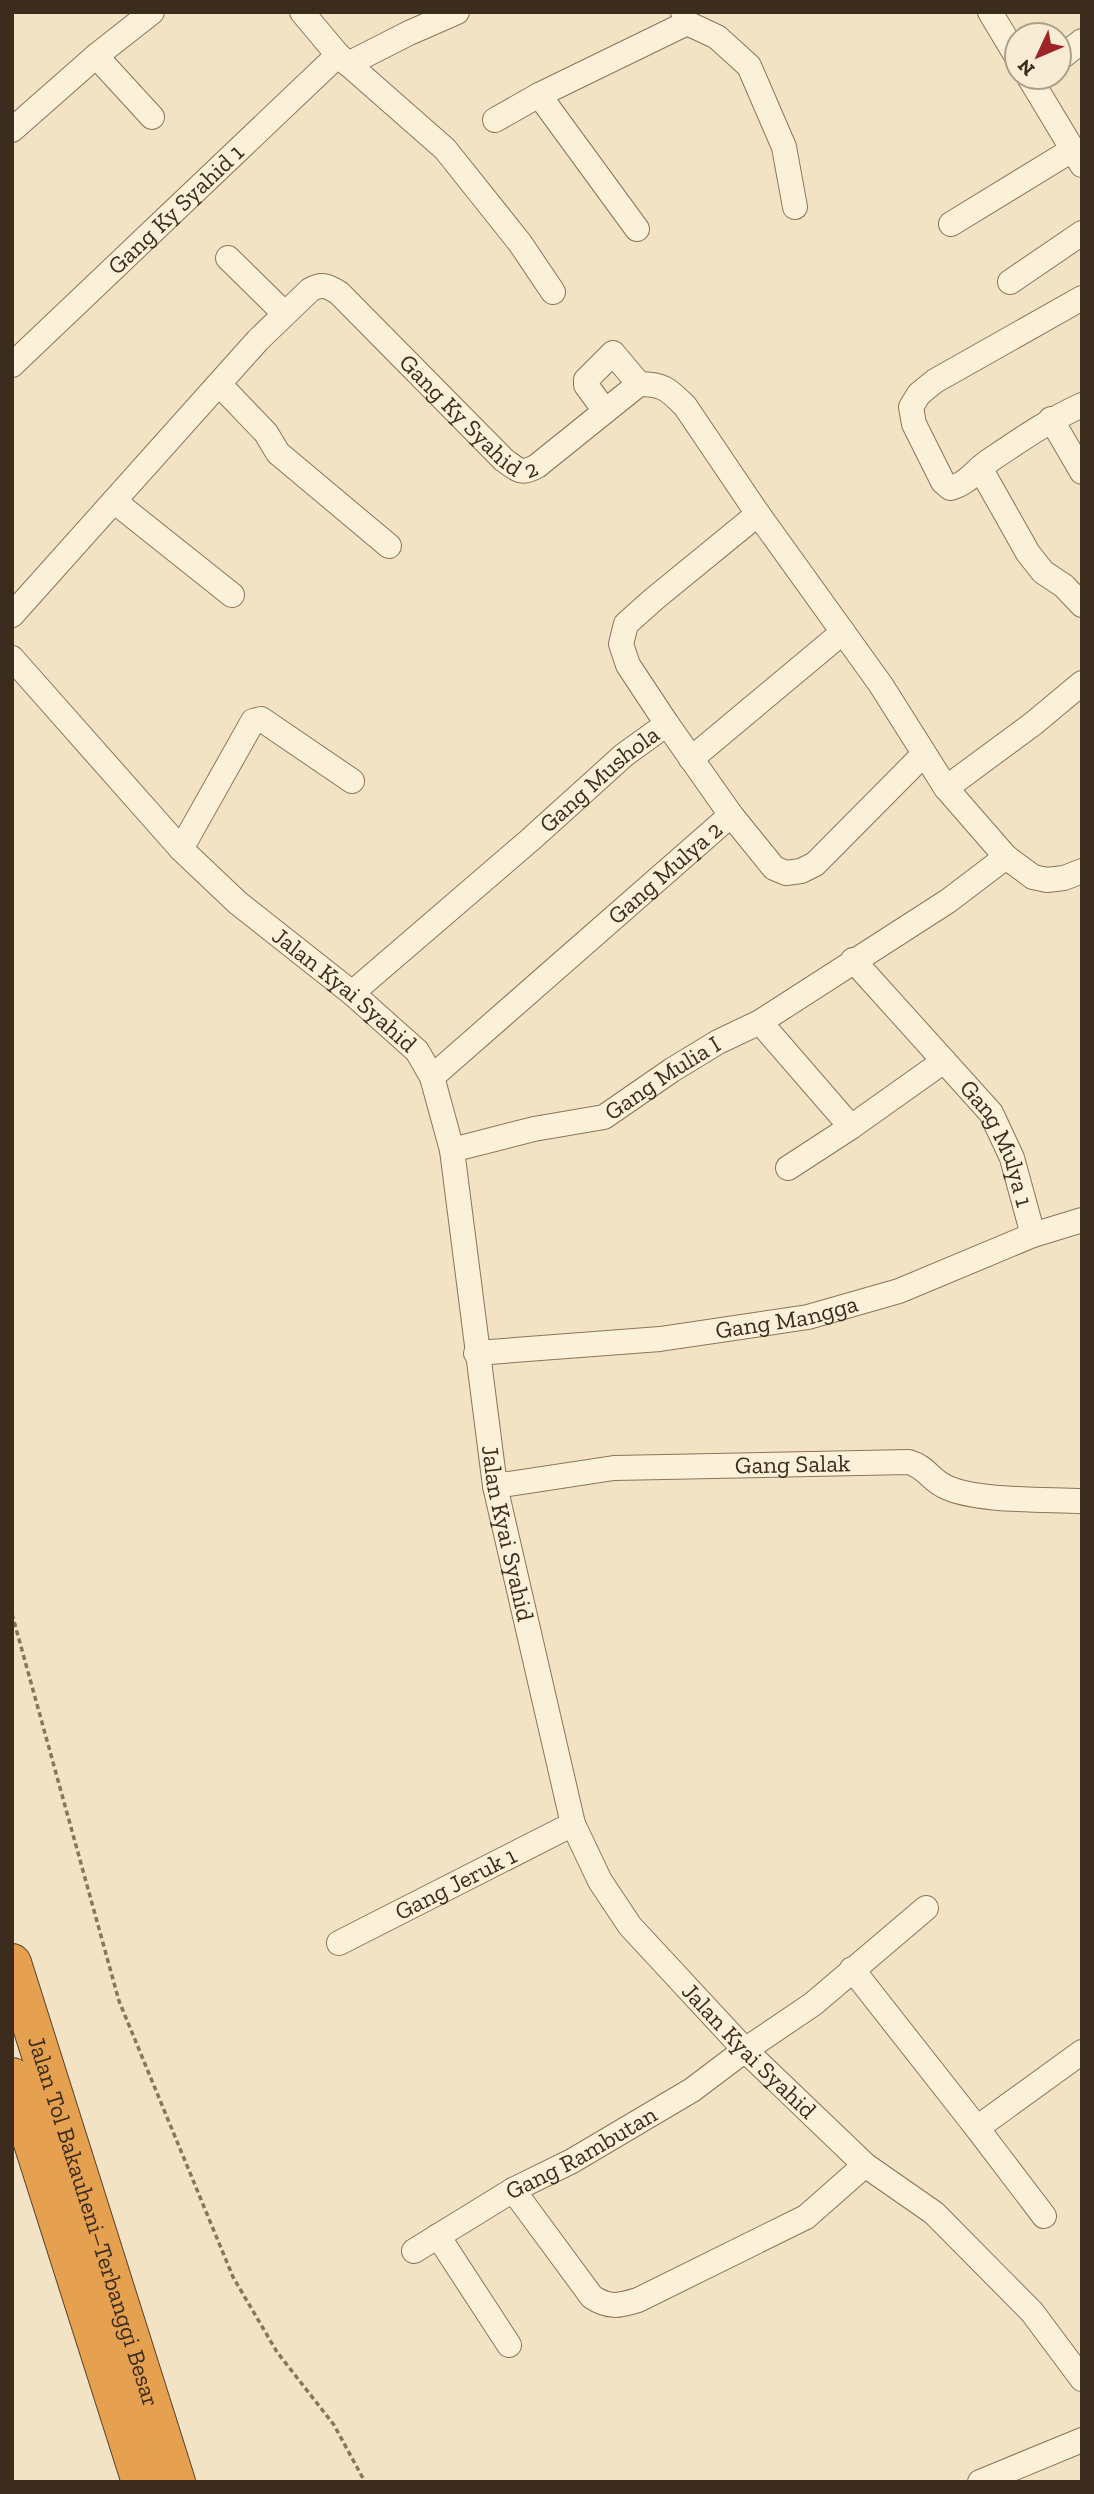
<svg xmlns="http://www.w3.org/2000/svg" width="1094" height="2494" font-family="'Zilla Slab',serif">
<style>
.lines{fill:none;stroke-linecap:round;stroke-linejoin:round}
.minor-casing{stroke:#8d7459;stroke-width:26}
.motorway-casing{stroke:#5b422d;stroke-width:40}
.path{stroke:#8d7459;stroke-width:3.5;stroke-dasharray:5 3.5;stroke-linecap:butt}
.minor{stroke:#fbf0d8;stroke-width:24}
.motorway{stroke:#e5a150;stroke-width:38}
.labels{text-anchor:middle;stroke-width:6;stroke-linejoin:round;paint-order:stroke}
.street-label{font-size:24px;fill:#3c2c1e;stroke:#f8edd4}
</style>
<rect width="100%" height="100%" fill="#f1e3c4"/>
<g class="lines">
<defs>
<g id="minor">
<path d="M302,12L338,55L445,149L520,243L553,292"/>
<path d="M683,12L687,23L717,37L749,66L784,147L795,207"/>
<path d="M990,12L1017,57"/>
<path d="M96,56L152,117"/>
<path d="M1059,59L1082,41"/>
<path d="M348,64L409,33L457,12"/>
<path d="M1029,77L1082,165"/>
<path d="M539,95L637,229"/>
<path d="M495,120L539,95L687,23"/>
<path d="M12,130L96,56L152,12"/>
<path d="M951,224L1072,150"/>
<path d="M228,258L284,313"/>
<path d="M1010,282L1082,233"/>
<path d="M1082,298L935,381L919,394L911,407L914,424L943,482L950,488C967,484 973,473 986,463C1017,442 1047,421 1082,405"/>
<path id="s1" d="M12,365L338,55"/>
<path d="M219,384L266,433L278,453L389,546"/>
<path d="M605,411L586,385V380L613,353L639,384"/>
<path d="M1051,419L1082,472"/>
<path d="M980,468L1028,553L1043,572L1064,586L1082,605"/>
<path d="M114,501L232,595"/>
<path d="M758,514L654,599L626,624L621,644L628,665L667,724L731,815L774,868L786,873L801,871L815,864L923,755"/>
<path id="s2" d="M12,615L258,340L310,290C322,283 328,286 339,293L504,460C518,470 521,475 537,466L639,384C663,384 668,389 685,406L758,514L881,685L946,788L1006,857L1033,877L1047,880L1064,878L1082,871"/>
<path id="s3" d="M12,658L181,849L238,903L352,993L417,1051L432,1077L452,1150L495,1486L573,1824L600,1881L630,1926L745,2050L865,2165L934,2213L1032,2312L1082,2379"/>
<path d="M691,759L843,632"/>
<path d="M946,788L1034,723L1082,683"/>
<path d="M181,849L253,721L261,719L352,781"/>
<path id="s4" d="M853,960L991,1113L1012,1158L1033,1235"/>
<path id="s5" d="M352,993L530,840L624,755L667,724"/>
<path d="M760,1022L851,1127"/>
<path id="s6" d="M432,1077L731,815"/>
<path id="s7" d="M452,1150L534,1129L604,1117L672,1070L718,1042L760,1022L948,901L1006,857"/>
<path d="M788,1168L851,1127L944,1061"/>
<path id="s8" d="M476,1353L660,1339L808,1317L899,1291L1033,1235L1082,1220"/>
<path id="s9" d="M495,1486L614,1468L909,1462C926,1467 930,1479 944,1486C974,1502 1046,1499 1082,1501"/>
<path id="s10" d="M339,1943L573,1824"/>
<path d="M852,1969L977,2128L1082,2052"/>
<path d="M977,2128L1044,2216"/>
<path d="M513,2190L592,2297C609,2308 619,2306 638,2300L806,2217L865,2165"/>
<path d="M438,2236L509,2345"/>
<path id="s11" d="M414,2251L513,2190L572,2161L692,2090L745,2050L813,2004L926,1908"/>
<path d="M980,2482L1082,2440"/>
</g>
<g id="motorway">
<path id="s12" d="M12,1963L176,2482"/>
<path d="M12,2077L141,2482"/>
</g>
</defs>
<use href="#minor" class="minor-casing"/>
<use href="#motorway" class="motorway-casing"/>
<path class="path" d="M12,1614L119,2001L233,2277L277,2352L334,2425L365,2482"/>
<use href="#minor" class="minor"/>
<use href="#motorway" class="motorway"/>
</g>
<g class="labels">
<g class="street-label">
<text dy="8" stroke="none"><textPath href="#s1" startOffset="226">Gang Ky Syahid 1</textPath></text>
<text dy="8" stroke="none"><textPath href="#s2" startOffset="654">Gang Ky Syahid 2</textPath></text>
<text dy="8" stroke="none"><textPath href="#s5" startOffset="327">Gang Mushola</textPath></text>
<text dy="8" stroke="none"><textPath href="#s6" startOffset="310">Gang Mulya 2</textPath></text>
<text dy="8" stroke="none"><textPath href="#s3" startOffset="471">Jalan Kyai Syahid</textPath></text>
<text dy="8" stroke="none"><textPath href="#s7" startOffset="226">Gang Mulia I</textPath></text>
<text dy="8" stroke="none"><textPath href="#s4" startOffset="236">Gang Mulya 1</textPath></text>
<text dy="8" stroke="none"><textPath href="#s8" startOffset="313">Gang Mangga</textPath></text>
<text dy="8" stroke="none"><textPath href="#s9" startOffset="299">Gang Salak</textPath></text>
<text dy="8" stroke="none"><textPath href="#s3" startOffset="1059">Jalan Kyai Syahid</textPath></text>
<text dy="8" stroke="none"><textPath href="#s10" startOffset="131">Gang Jeruk 1</textPath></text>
<text dy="8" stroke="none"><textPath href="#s3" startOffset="1647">Jalan Kyai Syahid</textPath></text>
<text dy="8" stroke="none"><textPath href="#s11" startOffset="194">Gang Rambutan</textPath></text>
<text dy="8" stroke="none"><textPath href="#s12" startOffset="271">Jalan Tol Bakauheni–Terbanggi Besar</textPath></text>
</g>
</g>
<rect width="1094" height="2494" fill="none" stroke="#3c2c1e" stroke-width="28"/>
<g transform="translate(1038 56) rotate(226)"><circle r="33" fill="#f8edd4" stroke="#ada08b" stroke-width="2"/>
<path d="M0-5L12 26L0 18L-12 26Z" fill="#a02528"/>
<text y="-10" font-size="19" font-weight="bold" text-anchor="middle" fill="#3c2c1e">N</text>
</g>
</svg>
